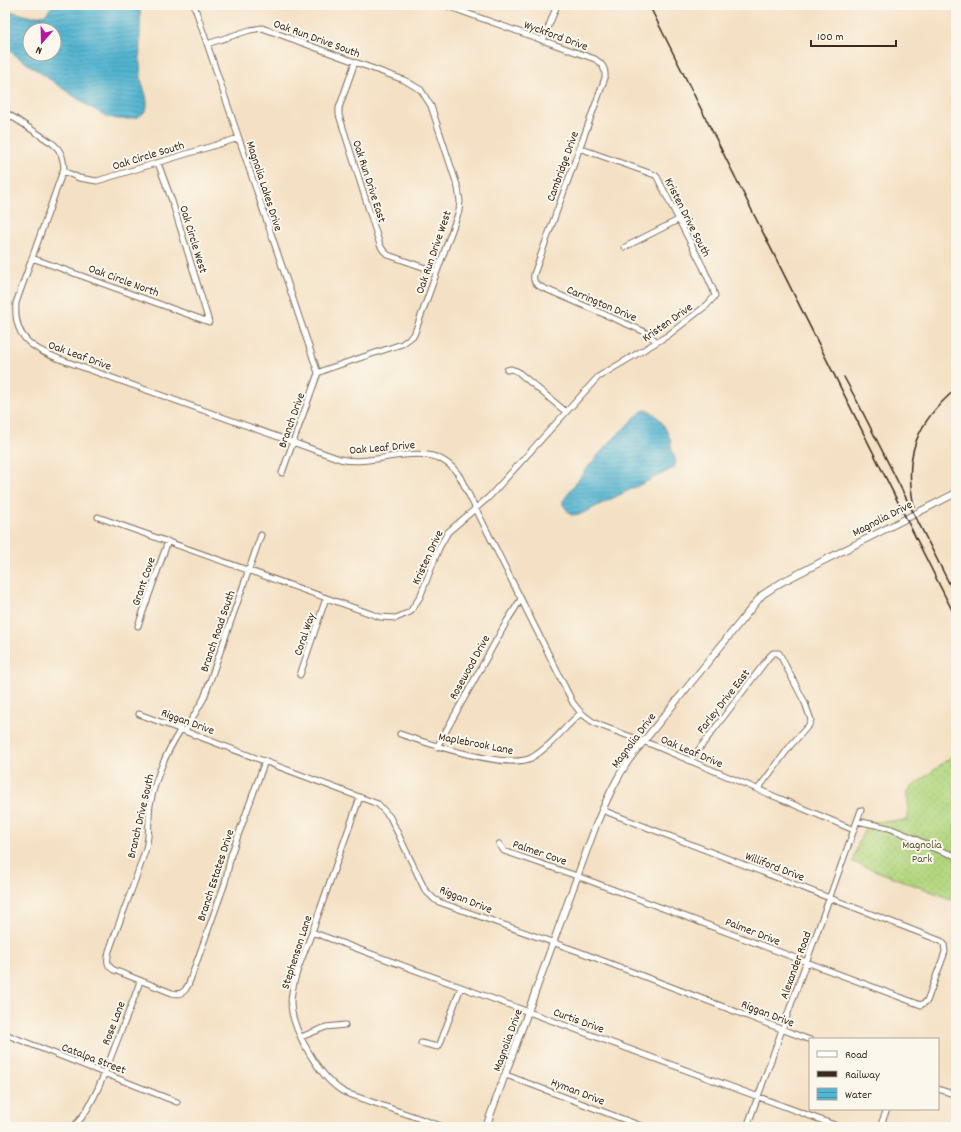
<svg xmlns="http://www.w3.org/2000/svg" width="961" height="1132" font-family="Dekko,sans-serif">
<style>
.grass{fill:url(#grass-dots);stroke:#76804e}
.water{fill:url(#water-rules);stroke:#467078;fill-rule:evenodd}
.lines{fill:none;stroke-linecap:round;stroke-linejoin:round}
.minor-casing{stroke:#7c6a58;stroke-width:7}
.tertiary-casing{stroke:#7c6a58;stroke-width:8}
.minor{stroke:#fff;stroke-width:5}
.tertiary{stroke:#fff;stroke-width:6}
.rail{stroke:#3b2a1e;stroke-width:1.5}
.labels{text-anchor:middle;stroke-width:4;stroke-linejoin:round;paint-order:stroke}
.street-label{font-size:12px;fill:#3b2a1e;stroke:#fbf7ec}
.park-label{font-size:12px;fill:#595536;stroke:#fbf7ec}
</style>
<defs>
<pattern id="grass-dots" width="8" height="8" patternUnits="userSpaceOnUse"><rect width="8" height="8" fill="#b2d57e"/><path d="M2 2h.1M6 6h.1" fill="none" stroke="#9ab76c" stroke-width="1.8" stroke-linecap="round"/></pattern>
<pattern id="water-rules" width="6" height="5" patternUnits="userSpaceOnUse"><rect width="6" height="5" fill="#52b5d1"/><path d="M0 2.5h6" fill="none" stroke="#4593a9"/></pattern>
</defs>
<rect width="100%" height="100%" fill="#fbf7ec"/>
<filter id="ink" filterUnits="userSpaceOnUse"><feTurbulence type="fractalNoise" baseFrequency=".025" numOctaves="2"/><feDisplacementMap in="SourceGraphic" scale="8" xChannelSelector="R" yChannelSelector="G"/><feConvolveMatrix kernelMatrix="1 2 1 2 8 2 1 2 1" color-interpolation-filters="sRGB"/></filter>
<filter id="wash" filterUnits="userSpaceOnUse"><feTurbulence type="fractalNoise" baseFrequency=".012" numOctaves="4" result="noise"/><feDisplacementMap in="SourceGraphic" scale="16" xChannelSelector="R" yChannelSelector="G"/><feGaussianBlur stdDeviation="0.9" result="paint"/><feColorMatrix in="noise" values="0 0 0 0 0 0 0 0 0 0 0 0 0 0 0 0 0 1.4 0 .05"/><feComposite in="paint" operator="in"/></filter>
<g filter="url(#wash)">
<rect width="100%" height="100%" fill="#f4e1c5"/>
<path class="grass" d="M956,753V901L853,862L858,845L868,821L878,822L908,820V790Z"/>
<path class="water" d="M53,5H140C141,25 139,44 140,64C140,69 141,74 141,79C143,87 148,98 147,106C146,112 142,115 137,117C118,124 104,115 88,106L5,48V13L14,12L27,16H37L45,15ZM30,30H54V54H30Z
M646,410C658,412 667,430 671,441C671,443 671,445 671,447C673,456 678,459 674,468L581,514L571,515L563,505V501C585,468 612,438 642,411Z"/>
</g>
<g filter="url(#ink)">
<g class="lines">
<defs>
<path id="minor" d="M194,5L318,373
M444,5L595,59C602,64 606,68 605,78L534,274C533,281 534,283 541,287L643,331L649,335L657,342
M543,41L557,5
M207,44L250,30L262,28L404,80L421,90L431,106L458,188L460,201L459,211L414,335L402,344L327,369L318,373
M355,62L339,108V115L380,245L383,250L388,255L437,272
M5,112L52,143C61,150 63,157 64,168L16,303C13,340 35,350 65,361L340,459C378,469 431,432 460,477L573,703C580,713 588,720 599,725L653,745L854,830
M158,163L172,201L209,322
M63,171L79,178L97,181L239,138
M625,247L678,220
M32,258L209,322
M507,370L511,369L517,371L566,412
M282,473L318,373
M98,517L380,617L396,618L410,612L420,597L439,548L448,532L489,497L598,377L667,336L707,305L715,296L713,289L703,267L657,177L655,175L579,148
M138,626L168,541
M300,675L326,598
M139,714L378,804L390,817L425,890L434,899L439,902L580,952L810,1040
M181,729C167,751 155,779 150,805C148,819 150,834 146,848C135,883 121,917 109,951C107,959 106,966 114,970L172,993C185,997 188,986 192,975L225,883L231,855L265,761
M185,731L204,698L261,535
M400,734C426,743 507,770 531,758C551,747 564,727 581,713
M437,747L507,621L521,599
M690,761L769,657L773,653H779L805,703L811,720L809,725L791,745L758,789
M360,797C344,842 328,887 312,932C304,955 292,978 291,1002C291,1029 321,1081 346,1093L444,1127
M857,821L889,828L909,836L933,848L956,856
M499,844L504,851L577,876L921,1005L927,1001L945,952L944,944L941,941L602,810
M312,932L840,1127
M5,1034L177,1102
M301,1037L326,1027L345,1025
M421,1043L438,1047L440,1044L461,987
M506,1075L644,1127
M938,1089L956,1095
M73,1127C93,1110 109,1061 119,1036C126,1018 134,1000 140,981
M747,1127L861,810
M880,1127L887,1109
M955,1127L956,1126"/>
<path id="tertiary" d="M486,1127L596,825C606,801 616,778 631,757L762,595L782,582L956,493"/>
</defs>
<use href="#minor" class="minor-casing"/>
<use href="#tertiary" class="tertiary-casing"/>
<use href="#minor" class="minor"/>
<use href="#tertiary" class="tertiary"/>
<path class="rail" d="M649,5L956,618
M844,377L857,401L951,587L956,607
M914,506C903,455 917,422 956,389"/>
</g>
</g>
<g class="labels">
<g class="street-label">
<text transform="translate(556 35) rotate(20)" y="4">Wyckford Drive</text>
<text transform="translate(317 38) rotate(20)" y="4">Oak Run Drive South</text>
<text transform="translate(148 155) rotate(-17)" y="4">Oak Circle South</text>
<text transform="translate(562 166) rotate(-70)" y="4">Cambridge Drive</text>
<text transform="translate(370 181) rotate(72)" y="4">Oak Run Drive East</text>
<text transform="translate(265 186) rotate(72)" y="4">Magnolia Lakes Drive</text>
<text transform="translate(688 217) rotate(63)" y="4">Kristen Drive South</text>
<text transform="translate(194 239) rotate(73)" y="4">Oak Circle West</text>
<text transform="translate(433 252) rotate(-71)" y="4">Oak Run Drive West</text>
<text transform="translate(124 280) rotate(20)" y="4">Oak Circle North</text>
<text transform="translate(602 303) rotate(23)" y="4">Carrington Drive</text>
<text transform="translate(667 322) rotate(-35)" y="4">Kristen Drive</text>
<text transform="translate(80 355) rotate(20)" y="4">Oak Leaf Drive</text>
<text transform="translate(291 420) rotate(-70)" y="4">Branch Drive</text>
<text transform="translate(382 447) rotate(-5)" y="4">Oak Leaf Drive</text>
<text transform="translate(882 518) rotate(-27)" y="4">Magnolia Drive</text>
<text transform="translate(427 557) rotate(-65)" y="4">Kristen Drive</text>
<text transform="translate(143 581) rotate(-71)" y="4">Grant Cove</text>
<text transform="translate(217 631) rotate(-71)" y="4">Branch Road South</text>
<text transform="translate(304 634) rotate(-71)" y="4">Coral Way</text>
<text transform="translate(469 667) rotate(-61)" y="4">Rosewood Drive</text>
<text transform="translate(723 701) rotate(-52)" y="4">Farley Drive East</text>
<text transform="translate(188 721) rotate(20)" y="4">Riggan Drive</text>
<text transform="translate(633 740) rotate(-53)" y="4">Magnolia Drive</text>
<text transform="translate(476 743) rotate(11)" y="4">Maplebrook Lane</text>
<text transform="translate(692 751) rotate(23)" y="4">Oak Leaf Drive</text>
<text transform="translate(140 816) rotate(-77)" y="4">Branch Drive South</text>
<text transform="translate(540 852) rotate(19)" y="4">Palmer Cove</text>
<text transform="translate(775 866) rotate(21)" y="4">Williford Drive</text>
<text transform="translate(215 875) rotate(-72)" y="4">Branch Estates Drive</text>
<text transform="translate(466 899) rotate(22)" y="4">Riggan Drive</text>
<text transform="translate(753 931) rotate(21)" y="4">Palmer Drive</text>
<text transform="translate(296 952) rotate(-72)" y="4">Stephenson Lane</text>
<text transform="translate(795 965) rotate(-70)" y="4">Alexander Road</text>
<text transform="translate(768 1013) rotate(21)" y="4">Riggan Drive</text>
<text transform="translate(579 1020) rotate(20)" y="4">Curtis Drive</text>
<text transform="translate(113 1023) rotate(-69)" y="4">Rose Lane</text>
<text transform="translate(507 1040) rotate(-70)" y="4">Magnolia Drive</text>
<text transform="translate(94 1058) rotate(21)" y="4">Catalpa Street</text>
<text transform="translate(578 1091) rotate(21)" y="4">Hyman Drive</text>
</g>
<g class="park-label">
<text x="922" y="848">Magnolia<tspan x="922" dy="14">Park</tspan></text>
</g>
</g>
<rect width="961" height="1132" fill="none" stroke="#fbf7ec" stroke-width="20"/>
<rect x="809" y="1038" width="130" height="72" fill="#fbf7ec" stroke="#aea59a"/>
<rect x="817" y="1051" width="20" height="6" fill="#ffffff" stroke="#aea59a"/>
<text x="845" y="1058" font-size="12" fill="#3b2a1e">Road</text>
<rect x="817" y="1071" width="20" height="6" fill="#3b2a1e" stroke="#aea59a"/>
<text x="845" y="1078" font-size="12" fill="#3b2a1e">Railway</text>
<rect x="817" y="1088" width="20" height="12" fill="url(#water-rules)" stroke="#aea59a"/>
<text x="845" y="1098" font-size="12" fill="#3b2a1e">Water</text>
<g transform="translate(42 42) rotate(200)"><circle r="19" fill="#fbf7ec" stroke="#aea59a"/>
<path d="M0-3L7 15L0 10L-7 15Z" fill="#b5179e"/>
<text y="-6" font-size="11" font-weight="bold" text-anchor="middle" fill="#3b2a1e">N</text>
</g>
<path d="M811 40v6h85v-6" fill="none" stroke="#3b2a1e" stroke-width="2"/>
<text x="817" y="40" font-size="12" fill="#3b2a1e" stroke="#fbf7ec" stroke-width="3" paint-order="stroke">100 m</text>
</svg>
